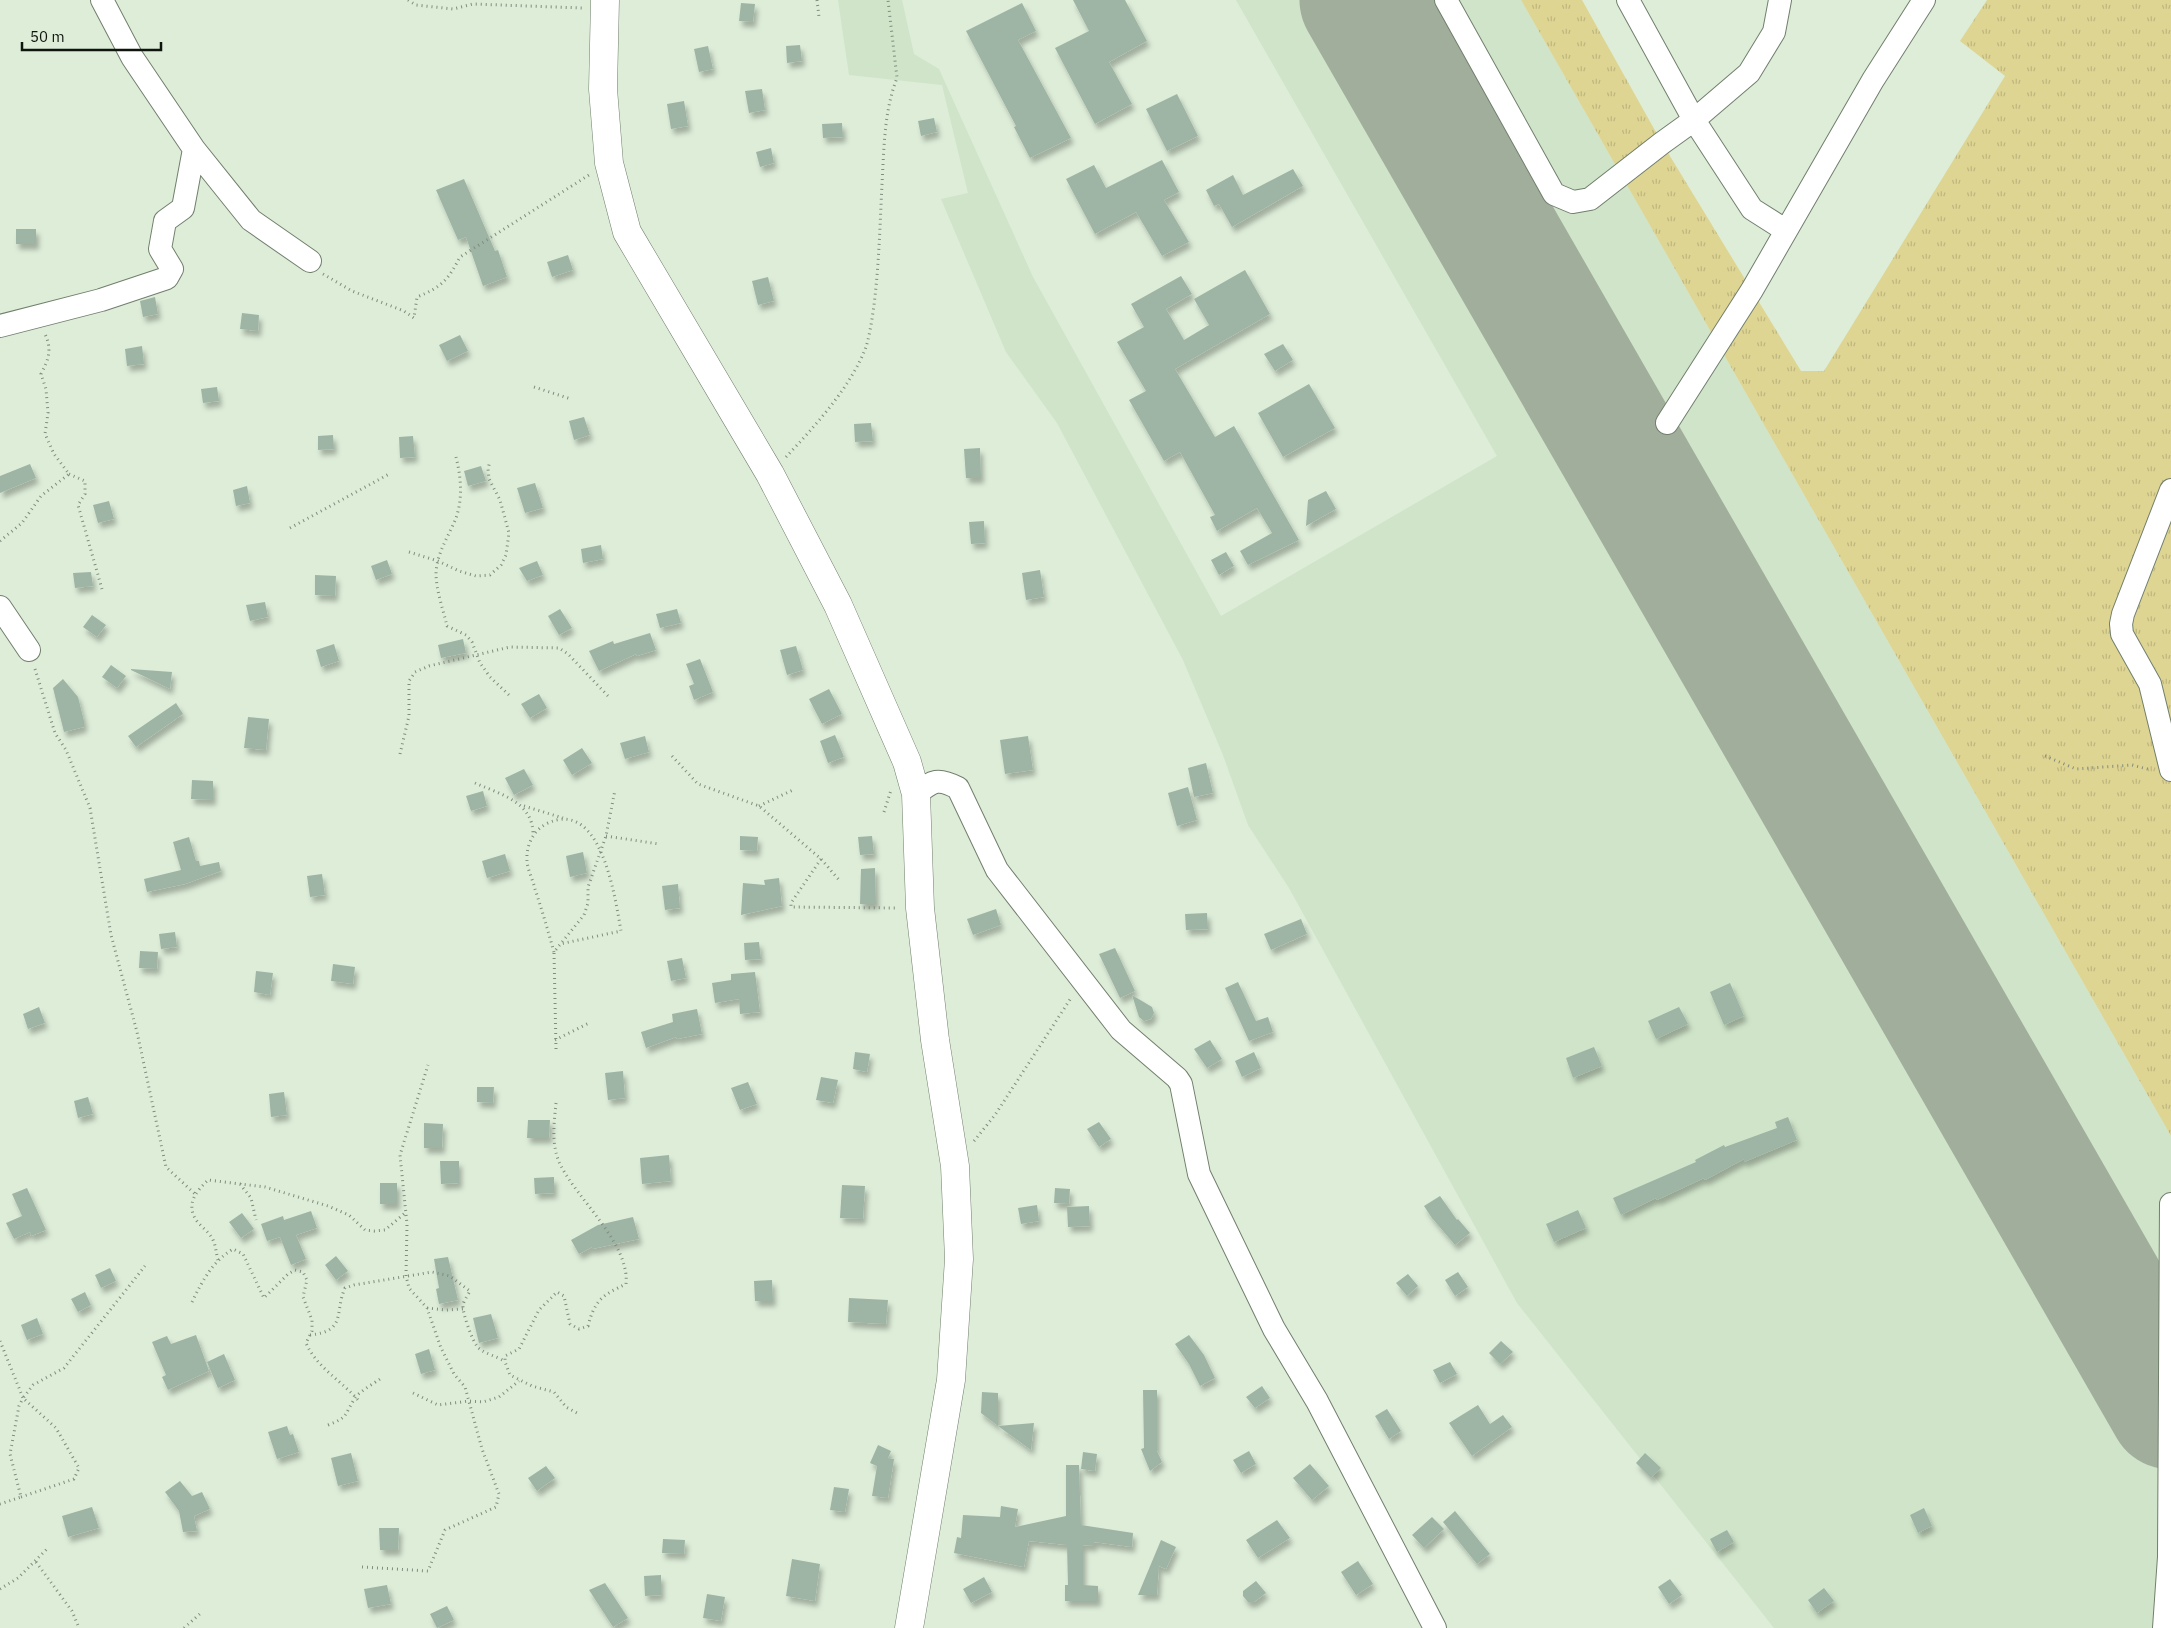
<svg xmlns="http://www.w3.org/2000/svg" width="2171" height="1628" font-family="'IBM Plex Sans',sans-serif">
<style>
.built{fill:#cfe4c9}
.grass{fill:url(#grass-tufts)}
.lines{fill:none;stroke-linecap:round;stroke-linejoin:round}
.runway{stroke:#a1ae9c;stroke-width:125}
.building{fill:#9eb5a6;filter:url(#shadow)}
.minor-casing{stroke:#717f6d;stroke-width:24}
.major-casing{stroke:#717f6d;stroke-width:29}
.path{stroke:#818c7e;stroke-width:3;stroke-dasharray:1 4;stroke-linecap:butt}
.minor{stroke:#fff;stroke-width:22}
.major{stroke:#fff;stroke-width:28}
</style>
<defs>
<pattern id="grass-tufts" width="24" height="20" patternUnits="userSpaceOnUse" patternTransform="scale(1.25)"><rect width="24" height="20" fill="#dfd593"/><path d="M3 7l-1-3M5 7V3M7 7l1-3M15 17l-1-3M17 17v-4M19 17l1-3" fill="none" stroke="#beb67e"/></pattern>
<filter id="shadow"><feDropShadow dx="3" dy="5.5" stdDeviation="2.5" flood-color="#0004"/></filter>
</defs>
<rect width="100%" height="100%" fill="#ddedd8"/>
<path class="built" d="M838,0H902L914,54L939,69L1033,277L1221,616L1497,456L1236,0H1521L2171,1136V1628H1774L1517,1303L1289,888L1248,825L1223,755L1183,660L1057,423L1006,352L941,199L968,193L942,85L849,75Z"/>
<path class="grass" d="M1521,0H1582L1662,143L1801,371H1824L2005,76L1960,41L1987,0H2171V1136Z"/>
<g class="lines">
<path class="runway" d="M1362,0L2171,1407"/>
</g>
<path class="building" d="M1073,0H1125L1147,41L1109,62L1132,104L1095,124L1055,48L1089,31Z
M741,3L755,4L753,22L739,21Z
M1022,3L1036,31L1018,40L1071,138L1030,158L1014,127L1016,126L966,31Z
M800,45L802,61L787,63L786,46Z
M708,46L713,69L699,72L694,49Z
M762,89L765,110L749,113L745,91Z
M1177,94L1198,136L1167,151L1146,109Z
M684,101L688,126L671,129L667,104Z
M934,118L937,132L921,136L918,121Z
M842,123L843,137L823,138L822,124Z
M771,148L774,163L760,167L756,152Z
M1162,160L1179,192L1164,200L1189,242L1162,256L1136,212L1095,234L1066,179L1094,165L1106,188Z
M1293,169L1303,186L1232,227L1219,204L1214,206L1206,190L1233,175L1243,195Z
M464,179L495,251L498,250L507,277L483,286L466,237L458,240L436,190Z
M16,229H36V244H16Z
M568,255L573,270L552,277L547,262Z
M1245,270L1270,314L1175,369L1215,437L1234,426L1299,540L1248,565L1240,551L1272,533L1257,508L1217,531L1210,517L1215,515L1180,452L1164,461L1129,400L1146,391L1117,342L1144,327L1131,304L1181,276L1192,294L1166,309L1184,340L1209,325L1194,299Z
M768,277L774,301L758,305L752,281Z
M155,297L158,314L143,317L140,301Z
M242,313L259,315L258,331L240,329Z
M460,335L468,351L447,361L439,345Z
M1283,344L1293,360L1275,371L1264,354Z
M142,346L144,364L127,366L125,349Z
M1309,384L1335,428L1283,457L1258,413Z
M217,387L219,401L203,403L201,389Z
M584,417L590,435L574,440L569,421Z
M871,423L873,441L855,442L854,424Z
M333,435L334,449L318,450V436Z
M413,436L415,457L400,458L399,437Z
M980,448L981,478H966L964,449Z
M30,464L36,478L0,493V476Z
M481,466L486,481L468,486L464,471Z
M535,483L543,508L525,513L517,488Z
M247,486L250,503L236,506L233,490Z
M1326,491L1336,509L1306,526L1308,500Z
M109,501L114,519L98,523L93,505Z
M984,521L985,543L971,544L969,522Z
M601,545L603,559L583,563L581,549Z
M1226,552L1234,566L1219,575L1211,560Z
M387,560L392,574L376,580L371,566Z
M537,561L543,575L527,581L519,568Z
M1040,570L1044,597L1026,600L1022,573Z
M91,572L93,586L75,588L73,573Z
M315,575L336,576L335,596L315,595Z
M265,602L268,617L250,621L246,605Z
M560,609L572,628L559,635L548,616Z
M677,609L681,623L660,628L656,614Z
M92,615L106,625L97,637L83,627Z
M650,633L656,650L637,656L636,654L599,671L589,651L613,641L614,644Z
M463,639L466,653L441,658L438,645Z
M334,644L339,661L321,667L316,650Z
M796,646L803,670L787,675L780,650Z
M700,659L713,692L694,700L689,686L694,684L686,664Z
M111,665L126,676L117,688L102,677Z
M131,669L172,672L170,689L131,670Z
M63,679L78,697L84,721V727L64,732L53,688Z
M829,689L842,714L822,724L809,699Z
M539,694L547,708L530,718L521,704Z
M176,703L183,714L136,747L128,736Z
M248,717L269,719L266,750L244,748Z
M835,735L844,757L828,763L820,741Z
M645,736L649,752L625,759L620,743Z
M1028,736L1033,770L1005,774L1000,740Z
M582,748L592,763L572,775L563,760Z
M1206,763L1213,793L1194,797L1188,768Z
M524,769L533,785L514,795L505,778Z
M192,780L213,781V800L191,799Z
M1188,787L1197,820L1177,826L1168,793Z
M483,791L487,806L471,811L466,796Z
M740,836L758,837L757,851L740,850Z
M872,836L874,854L860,855L858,837Z
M189,837L196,861H199L200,866L219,862L221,871L185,884L147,892L144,879L181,870L173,842Z
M583,852L587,873L570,877L566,856Z
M505,854L510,871L487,878L482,861Z
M875,868L876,904H860L861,869Z
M322,874L325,895L310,897L307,876Z
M779,878L782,906L741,915L743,883L765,885L764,880Z
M678,884L680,908L665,910L662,886Z
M996,909L1001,925L973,935L967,919Z
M1207,913L1208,929L1186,930L1185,914Z
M1301,919L1307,934L1271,950L1264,934Z
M175,932L177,947L161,949L159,934Z
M759,942L761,959L745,960L744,943Z
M1115,948L1135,991L1120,998L1099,954Z
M140,951L158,952L157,969L139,968Z
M682,958L686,978L671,981L667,961Z
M333,964L355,967L353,984L331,981Z
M256,971L273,973L270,995L254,992Z
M755,972L760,1012L740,1014L739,999L715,1003L712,983L731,980V974Z
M1238,982L1256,1021L1268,1017L1273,1032L1249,1041L1225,988Z
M1730,983L1744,1016L1724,1025L1710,992Z
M1132,995L1152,1007L1154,1013L1151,1019L1144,1021L1139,1017Z
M39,1007L45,1023L28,1029L23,1014Z
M1679,1007L1688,1024L1656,1039L1648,1021Z
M697,1009L702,1034L677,1039L676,1037L646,1048L641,1032L673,1022L672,1014Z
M1210,1040L1222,1059L1207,1068L1194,1049Z
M1594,1047L1602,1066L1573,1078L1566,1058Z
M855,1052L870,1054L867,1072L853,1069Z
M1254,1052L1261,1068L1242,1077L1235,1061Z
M623,1071L625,1098L608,1100L605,1073Z
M821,1077L838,1080L833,1103L816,1100Z
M748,1082L757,1104L740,1110L731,1088Z
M477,1087H494L493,1103L477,1102Z
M284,1092L287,1115L271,1117L269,1094Z
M88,1097L93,1114L78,1118L74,1101Z
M1788,1117L1797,1140L1744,1162V1159L1705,1180L1704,1178L1657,1200L1656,1198L1621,1215L1613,1198L1696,1162L1695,1160L1724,1145L1725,1147L1777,1128L1775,1122Z
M528,1120H550L549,1138H527Z
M1099,1122L1111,1139L1099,1147L1087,1129Z
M424,1123L443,1124L442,1148H424Z
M669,1155L671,1181L642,1184L640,1158Z
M440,1161H459V1183L441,1184Z
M554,1177V1193L535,1194L534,1178Z
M380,1183H397V1204H380Z
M842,1185L865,1186L863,1219L840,1218Z
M27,1188L46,1230L31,1236L30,1232L14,1239L6,1223L22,1216L12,1194Z
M1055,1188L1070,1189L1069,1204L1054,1203Z
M1440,1196L1457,1220L1458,1219L1470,1233L1455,1245L1432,1218L1424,1206Z
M1037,1205L1039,1221L1021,1224L1018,1208Z
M1089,1206L1090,1226L1068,1227L1067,1207Z
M1578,1210L1586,1228L1554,1242L1546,1224Z
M311,1211L317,1228L296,1235L306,1259L291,1265L280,1237L267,1241L261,1224L283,1216L284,1220Z
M242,1213L254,1229L241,1238L229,1222Z
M633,1217L639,1239L592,1249V1247L579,1254L571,1240L598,1225Z
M336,1256L348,1271L336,1280L325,1265Z
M448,1257L458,1300L439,1304L436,1289L439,1288L434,1259Z
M110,1268L116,1281L101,1288L95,1275Z
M1458,1272L1468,1287L1455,1296L1445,1280Z
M1408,1274L1418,1286L1407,1296L1396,1283Z
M772,1280L773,1301H755L754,1281Z
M85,1292L91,1305L78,1312L71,1299Z
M849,1298L888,1300L886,1324L848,1322Z
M491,1314L498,1338L479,1343L473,1318Z
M37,1318L43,1334L27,1340L21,1325Z
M196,1335L209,1371L168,1390L162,1377L166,1375L152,1342L167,1336L171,1344Z
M1189,1335L1204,1355L1215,1378L1200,1386L1189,1364L1175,1344Z
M1501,1341L1513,1352L1500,1364L1489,1353Z
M429,1349L435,1370L421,1374L415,1354Z
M224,1354L235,1380L218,1388L207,1362Z
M1450,1362L1457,1374L1440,1383L1433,1370Z
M1262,1386L1270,1398L1255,1408L1246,1397Z
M1143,1390H1157V1451L1162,1462L1150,1471L1141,1449L1144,1448Z
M982,1392L998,1393V1426L981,1413Z
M1478,1405L1490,1424L1503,1415L1512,1427L1472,1456L1449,1423Z
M1387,1409L1401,1431L1389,1439L1375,1416Z
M1034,1423L1031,1450L998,1426Z
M287,1426L290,1435L293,1434L299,1452L277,1459L268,1432Z
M878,1445L891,1451L888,1458L894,1459L888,1498L872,1496L877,1466L870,1463Z
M1249,1451L1256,1464L1241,1473L1233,1460Z
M1083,1452L1097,1454L1095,1471L1081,1469Z
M351,1453L358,1481L338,1486L331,1458Z
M1645,1453L1661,1468L1651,1478L1636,1463Z
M1310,1464L1329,1486L1312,1500L1293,1478Z
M1066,1465H1079L1081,1525L1133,1533L1132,1547L1094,1542V1546L1083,1545V1585L1098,1586V1601H1065V1585H1068L1067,1545L1029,1541L1024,1567L954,1553L957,1537L961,1538L963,1515L1000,1517L1001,1506L1018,1509L1015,1527L1066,1516Z
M546,1466L555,1478L537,1491L528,1478Z
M180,1481L192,1496L202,1492L210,1509L194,1516L197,1531L183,1532L179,1511L165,1492Z
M834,1487L849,1489L845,1512L830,1510Z
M92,1507L99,1528L68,1537L62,1516Z
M1924,1508L1932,1526L1918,1533L1910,1515Z
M1455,1511L1490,1554L1477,1564L1443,1522Z
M1432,1517L1444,1529L1424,1548L1412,1535Z
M1277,1520L1290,1538L1258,1558L1246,1540Z
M379,1528H399L398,1550H380Z
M1727,1530L1734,1542L1717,1552L1710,1539Z
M663,1539L685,1540L684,1554L662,1553Z
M1161,1540L1176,1547L1166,1569L1159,1566L1157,1595H1138Z
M792,1559L820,1564L815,1601L786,1596Z
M1358,1561L1373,1584L1356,1595L1341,1572Z
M661,1575V1595L645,1596L644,1576Z
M984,1577L992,1592L971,1603L963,1589Z
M1670,1579L1682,1595L1669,1604L1658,1587Z
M1256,1581L1266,1593L1254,1602H1248L1243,1596V1591Z
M605,1583L628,1618L613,1627L589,1590Z
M387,1585L391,1604L368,1608L364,1589Z
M1824,1588L1834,1601L1817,1613L1808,1600Z
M707,1594L725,1597L721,1621L703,1618Z
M447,1606L454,1620L437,1628L430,1614Z"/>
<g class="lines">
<defs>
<path id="minor" d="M102,0L132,57L194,149L251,220L310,261
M1446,0L1554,194L1573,202L1590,199L1662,143L1694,120L1749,73L1774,32L1780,0
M1628,0L1694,120L1752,209L1785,230
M0,326L101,300L167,278L172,269L160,249L165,221L183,208L194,149
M1667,423L1752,290L1873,80L1924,0
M2171,490L2123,614L2121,624L2122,634L2150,684L2171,770
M0,607L29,650
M916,794C933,781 937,777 958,788L997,870L1121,1030L1177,1078L1181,1084L1199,1174L1274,1329L1317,1401L1435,1628
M2164,1628L2169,1557L2171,1204"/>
<path id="major" d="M605,0L603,89L609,163L627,232L770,474L838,605L907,762L916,794L920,908L935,1040L955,1166L959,1259L951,1380L909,1628"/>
</defs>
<use href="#minor" class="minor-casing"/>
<use href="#major" class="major-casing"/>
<path class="path" d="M408,0L416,5L453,9L473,4L582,8
M817,0L819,17
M323,274L352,291L404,311L414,318L417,297C442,287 448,280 460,257L589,175
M534,387L571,399
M456,457C461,477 463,498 456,518C449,536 437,552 436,573C436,590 443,609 447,626L466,635L472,642L480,663L490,677L509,695
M786,457C814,427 851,387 866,347C870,334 872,319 874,305C879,265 880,224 882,184C884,149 884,111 897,78L888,0
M69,474L85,481V494L78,505L102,589
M290,528L391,473
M0,541L22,523L41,496L69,474L54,454L45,434L48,413L46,389L41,374C49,359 52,349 45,334
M409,552L438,561L459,571L476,576L490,575L501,565L506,555L509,533L500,500L489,479L488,469L490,461
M35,669L55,733L66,750L90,808L111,935L137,1032L166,1167L195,1194
M400,754L409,716V681L415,672L429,666L510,647L559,648L568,654L609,697
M672,756L698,784L759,806L821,859L840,881
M2045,756L2076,769L2132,765L2151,770
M475,783C500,794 533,802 533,834
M524,806L563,818
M759,806L795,789
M884,812L891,790
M606,836L659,844
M821,859L791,903V907L897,908
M554,952C548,931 542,910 535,889C533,880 527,869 527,860C526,846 533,831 546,824C601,796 615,897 621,931L560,944
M555,1040L589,1023
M556,1049L554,952L584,915L588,903V887L606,836L615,790
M556,1103C554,1124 551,1145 560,1164C577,1199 630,1244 626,1284C603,1295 595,1299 588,1326L579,1329L570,1324L564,1296L557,1292L539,1310L519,1349L505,1356V1362L510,1375L532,1386L554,1392L566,1407L577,1413
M974,1141L995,1115L1071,998
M240,1184L251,1198L256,1220
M218,1260C216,1253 216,1246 213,1240C209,1231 199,1226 195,1218C186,1202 198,1190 208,1180L265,1187L328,1206L349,1215L365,1230L374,1231L385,1230L405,1213
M192,1302C203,1280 212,1262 233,1249L243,1254L264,1298L288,1274L295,1270L303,1272L307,1280L303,1297L312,1320V1331L306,1343C316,1367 343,1382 359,1401
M427,1308L446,1310L463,1309
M310,1335C347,1331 334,1313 345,1288L354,1285L432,1272L450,1276L470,1291C468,1295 464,1300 463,1305C462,1312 472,1340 477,1346C481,1353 497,1356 504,1361
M0,1341L23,1398L19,1406L10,1454L21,1497L0,1504
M413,1393L438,1405L469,1401L483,1402L499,1397L519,1381
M328,1425C349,1417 344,1415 355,1398C360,1391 373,1384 380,1379
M21,1497L74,1479L79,1468L56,1428L23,1398L33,1385L64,1368L145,1266
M36,1562L72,1611L79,1628
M362,1567L428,1571L445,1530L496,1507L499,1494L482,1449L465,1387L454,1374L441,1348L427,1308L409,1288L406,1276L407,1224L400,1155L428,1065
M0,1589L18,1578L48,1548
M184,1628L202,1612"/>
<use href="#minor" class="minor"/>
<use href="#major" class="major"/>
</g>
<path d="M22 42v8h139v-8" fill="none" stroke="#0f140d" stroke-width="2.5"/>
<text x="30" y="42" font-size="15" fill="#0f140d" stroke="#ddedd8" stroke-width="4" paint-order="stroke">50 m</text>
</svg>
